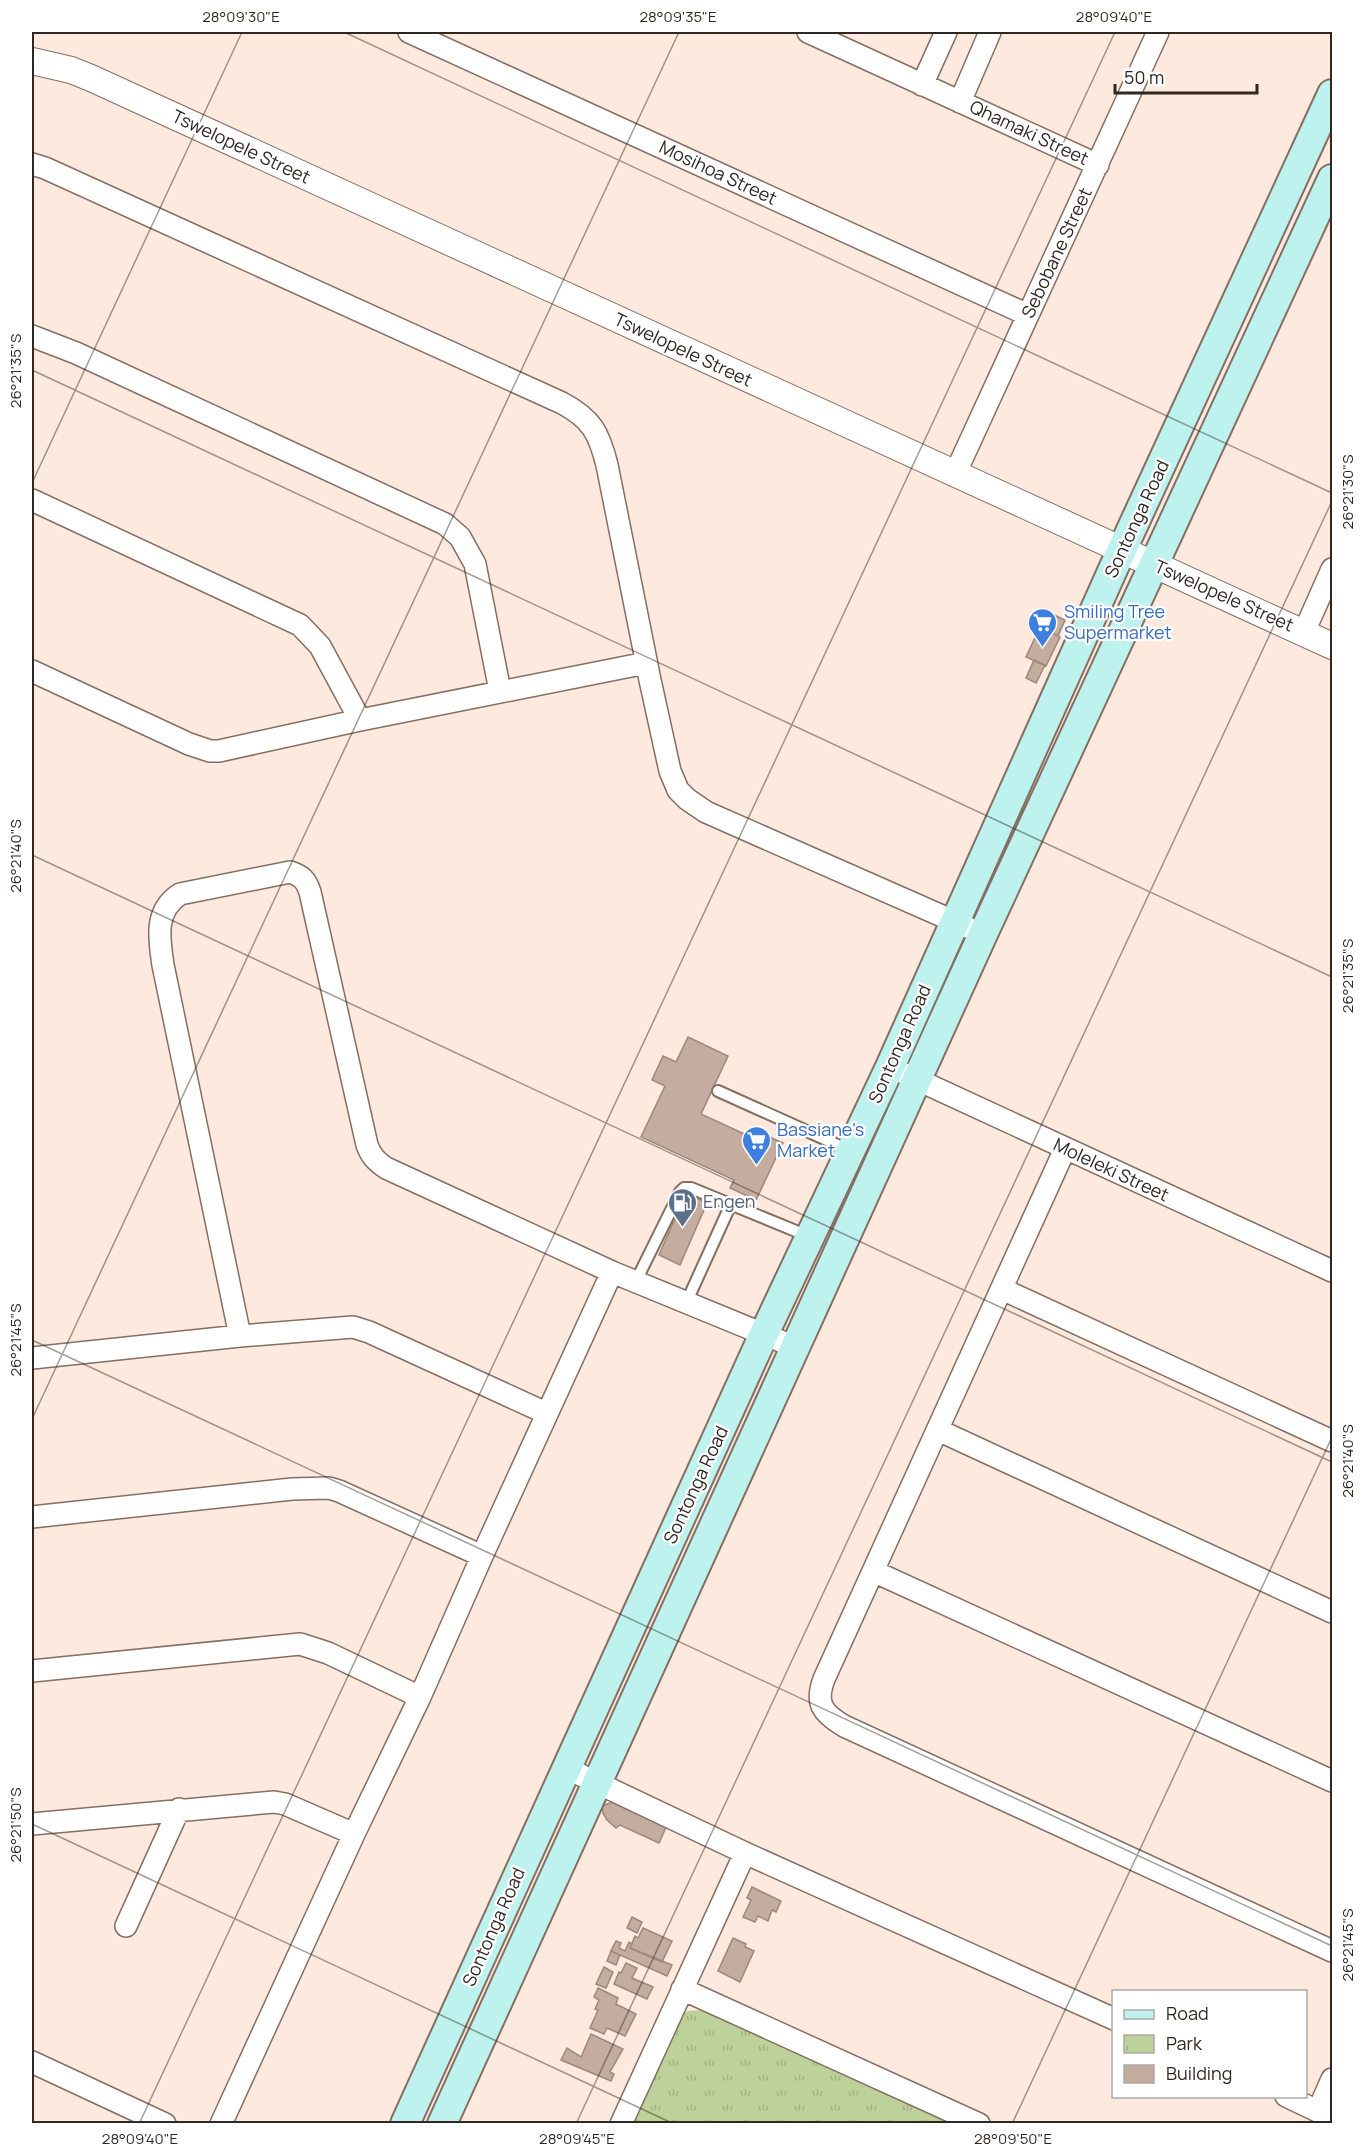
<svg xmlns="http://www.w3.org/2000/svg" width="1364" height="2155" font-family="Manrope,sans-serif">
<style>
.park{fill:url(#park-tufts)}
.building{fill:#c4ac9e;stroke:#9e877b;stroke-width:1.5}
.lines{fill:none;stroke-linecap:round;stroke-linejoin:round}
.service-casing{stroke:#856e62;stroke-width:14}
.minor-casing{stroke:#856e62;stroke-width:24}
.tertiary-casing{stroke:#856e62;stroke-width:28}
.secondary-casing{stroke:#856e62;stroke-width:32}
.service{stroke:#fff;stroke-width:10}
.minor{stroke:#fff;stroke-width:21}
.tertiary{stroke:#fff;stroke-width:26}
.secondary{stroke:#bdf2ef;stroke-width:28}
.ticks{fill:none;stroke:#312722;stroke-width:1.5;stroke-opacity:0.45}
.labels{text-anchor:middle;stroke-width:4.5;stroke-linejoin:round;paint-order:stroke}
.street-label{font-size:18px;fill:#312722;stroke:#fff}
.shop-label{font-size:18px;fill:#366cbe;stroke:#fff;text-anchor:start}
.service-label{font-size:18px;fill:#4e5e75;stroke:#fff;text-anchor:start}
.neatline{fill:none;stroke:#312722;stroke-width:2}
.ticks-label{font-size:15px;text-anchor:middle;fill:#312722}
</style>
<defs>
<pattern id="park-tufts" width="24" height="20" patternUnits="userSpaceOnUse" patternTransform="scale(1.5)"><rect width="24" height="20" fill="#bdd19b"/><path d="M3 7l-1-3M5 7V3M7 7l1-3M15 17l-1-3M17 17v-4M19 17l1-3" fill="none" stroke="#a3b385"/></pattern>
</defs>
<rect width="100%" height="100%" fill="#fee9de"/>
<path class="park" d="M702,2010L709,2012L954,2124H629L683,2014L688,2011Z"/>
<path class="building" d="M1050,613L1065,620L1058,636L1043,628Z
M1040,627L1060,637L1046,666L1026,657Z
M1034,660L1045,665L1036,683L1026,678Z
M688,1037L728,1056L701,1114L755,1139L758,1132L783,1143L756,1200L730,1188L734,1180L641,1137L665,1086L652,1080L663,1056L676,1062Z
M686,1193L707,1203L680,1265L659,1255Z
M615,1801L667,1825L659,1843L620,1825L616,1828L607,1820L603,1813L602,1806Z
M752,1887L781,1901L776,1912L772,1910L768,1921L758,1916L755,1922L743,1917L751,1900L747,1898Z
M632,1917L642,1922L637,1933L627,1928Z
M643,1928L672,1941L662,1962L630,1948L635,1936L638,1938Z
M733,1938L746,1944L745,1947L754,1951L740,1982L718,1971Z
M616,1941L621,1943L619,1948L625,1951L629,1942L632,1944L630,1948L672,1965L667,1976L611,1951Z
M611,1951L620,1955L616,1965L607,1961Z
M626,1963L637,1968L632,1978L653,1987L647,1999L614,1984L619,1972L621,1973Z
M604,1967L613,1972L606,1988L596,1984Z
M598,1988L618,1998L616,2004L636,2014L625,2036L607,2028L604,2034L590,2028L598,2010L595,2009L599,2000L594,1997Z
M591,2034L623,2049L610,2072L614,2074L611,2081L561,2060L567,2048L581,2057Z"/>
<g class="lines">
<defs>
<path id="service" d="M718,1091L849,1150
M636,1281L680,1192L684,1188H691L808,1236
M687,1301L731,1204"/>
<path id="minor" d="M409,32L1028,315
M808,32L1098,165
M922,85L946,32
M960,102L990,32
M32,164L45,168L562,403C592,419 599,433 607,465L650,680L670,771L678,790L687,799L706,812L967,927
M32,336L76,353L445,524L460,537L475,564L500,691
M955,474L1158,32
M32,500L300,625L320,646L360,720
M1304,632L1332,569
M32,671L189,744L210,751H219L360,720L646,663
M905,1074L1332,1271
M1065,1149L824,1679C815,1703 822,1713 844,1726L1332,1951
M1002,1289L1332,1441
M240,1336L163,965C159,938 154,911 180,894L290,872C302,876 306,880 310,892L367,1145C371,1156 376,1161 386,1168L612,1272L795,1347
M32,1358L240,1336L353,1327L369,1332L546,1413
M938,1430L1332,1612
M32,1517L292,1489L329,1488L339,1491L482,1556
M873,1571L1332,1781
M32,1671L300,1644L328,1653L420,1697
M566,1768L745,1853L1114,2019
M32,1824L274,1802L285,1804L354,1834
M126,1926L179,1809
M682,1989L979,2124
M32,2062L165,2124
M1286,2096L1332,2118
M1318,2111L1332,2079
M221,2124L354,1834L420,1697L482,1556L612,1272
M621,2124L745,1853"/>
<path id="tertiary" d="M32,61L71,70L91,78L1332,646"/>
<path id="secondary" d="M405,2124L764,1334L890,1067L1114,567L1332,94
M442,2124L983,934L1332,179"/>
</defs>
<use href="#service" class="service-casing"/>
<use href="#minor" class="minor-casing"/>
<use href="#tertiary" class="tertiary-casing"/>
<use href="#secondary" class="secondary-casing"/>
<use href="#service" class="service"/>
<use href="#minor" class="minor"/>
<use href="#tertiary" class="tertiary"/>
<use href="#secondary" class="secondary"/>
</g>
<path class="ticks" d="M344,32L1332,493M32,370L1332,977M32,483L242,32M32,855L1332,1462M32,1340L1332,1946M32,1419L679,32M32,1824L674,2124M139,2124L1115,32M576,2124L1332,501M1012,2124L1332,1437"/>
<defs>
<symbol id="supermarket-pin" viewBox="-11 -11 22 30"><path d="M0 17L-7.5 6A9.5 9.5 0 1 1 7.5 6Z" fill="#3f7fe0" stroke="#fff"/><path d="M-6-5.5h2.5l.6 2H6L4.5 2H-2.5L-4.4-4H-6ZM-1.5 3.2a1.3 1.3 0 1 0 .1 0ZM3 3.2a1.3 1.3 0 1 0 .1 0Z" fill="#fff"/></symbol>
<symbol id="fuel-pin" viewBox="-11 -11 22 30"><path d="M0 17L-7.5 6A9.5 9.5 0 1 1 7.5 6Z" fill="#5c6f8a" stroke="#fff"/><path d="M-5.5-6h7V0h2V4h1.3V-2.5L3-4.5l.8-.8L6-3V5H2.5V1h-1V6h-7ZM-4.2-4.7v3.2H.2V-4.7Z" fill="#fff"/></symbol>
</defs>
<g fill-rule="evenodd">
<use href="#supermarket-pin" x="1026" y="606" width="33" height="45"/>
<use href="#supermarket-pin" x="740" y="1124" width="33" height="45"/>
<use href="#fuel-pin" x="666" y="1186" width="33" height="45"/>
</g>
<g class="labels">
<g class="street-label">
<text transform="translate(1029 133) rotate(25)" y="6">Qhamaki Street</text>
<text transform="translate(241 147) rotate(25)" y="6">Tswelopele Street</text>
<text transform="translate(718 173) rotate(25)" y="6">Mosihoa Street</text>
<text transform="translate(1057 253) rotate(-65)" y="6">Sebobane Street</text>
<text transform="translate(683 350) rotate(25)" y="6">Tswelopele Street</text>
<text transform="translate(1137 519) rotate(-65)" y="6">Sontonga Road</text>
<text transform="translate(1224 596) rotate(24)" y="6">Tswelopele Street</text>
<text transform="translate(900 1044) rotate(-66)" y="6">Sontonga Road</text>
<text transform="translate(1111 1170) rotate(25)" y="6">Moleleki Street</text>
<text transform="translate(696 1485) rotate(-65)" y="6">Sontonga Road</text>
<text transform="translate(494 1927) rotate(-66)" y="6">Sontonga Road</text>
</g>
<g class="shop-label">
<text x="1064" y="618">Smiling Tree<tspan x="1064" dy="21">Supermarket</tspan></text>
<text x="777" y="1136">Bassiane's<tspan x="777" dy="21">Market</tspan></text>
</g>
<g class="service-label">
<text x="703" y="1208">Engen</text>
</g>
</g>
<rect width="1364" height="2155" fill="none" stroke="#ffffff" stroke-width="66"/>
<rect x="1112" y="1990" width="195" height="108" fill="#ffffff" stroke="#ada9a7" stroke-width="1.5"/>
<rect x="1124" y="2010" width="30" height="9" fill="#bdf2ef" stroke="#ada9a7" stroke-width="1.5"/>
<text x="1166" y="2020" font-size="18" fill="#312722">Road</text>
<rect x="1124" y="2035" width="30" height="18" fill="url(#park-tufts)" stroke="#ada9a7" stroke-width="1.5"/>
<text x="1166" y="2050" font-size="18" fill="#312722">Park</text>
<rect x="1124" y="2065" width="30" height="18" fill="#c4ac9e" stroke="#ada9a7" stroke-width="1.5"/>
<text x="1166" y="2080" font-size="18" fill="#312722">Building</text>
<path d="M1115 84v9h142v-9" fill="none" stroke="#312722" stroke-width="3"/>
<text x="1124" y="84" font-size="18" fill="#312722" stroke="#ffffff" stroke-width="4.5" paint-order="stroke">50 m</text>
<rect x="33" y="33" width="1298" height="2089" class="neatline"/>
<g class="ticks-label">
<text x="241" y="22">28°09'30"E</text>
<text x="678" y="22">28°09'35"E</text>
<text x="1114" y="22">28°09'40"E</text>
<text transform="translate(16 371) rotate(-90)" y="5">26°21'35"S</text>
<text transform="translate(1348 492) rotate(-90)" y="5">26°21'30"S</text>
<text transform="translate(16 856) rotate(-90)" y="5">26°21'40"S</text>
<text transform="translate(1348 976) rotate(-90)" y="5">26°21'35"S</text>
<text transform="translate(16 1340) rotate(-90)" y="5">26°21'45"S</text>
<text transform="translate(1348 1461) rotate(-90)" y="5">26°21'40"S</text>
<text transform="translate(16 1825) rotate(-90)" y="5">26°21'50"S</text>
<text transform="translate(1348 1945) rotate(-90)" y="5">26°21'45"S</text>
<text x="140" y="2144">28°09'40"E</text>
<text x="577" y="2144">28°09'45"E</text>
<text x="1013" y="2144">28°09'50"E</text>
</g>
</svg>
